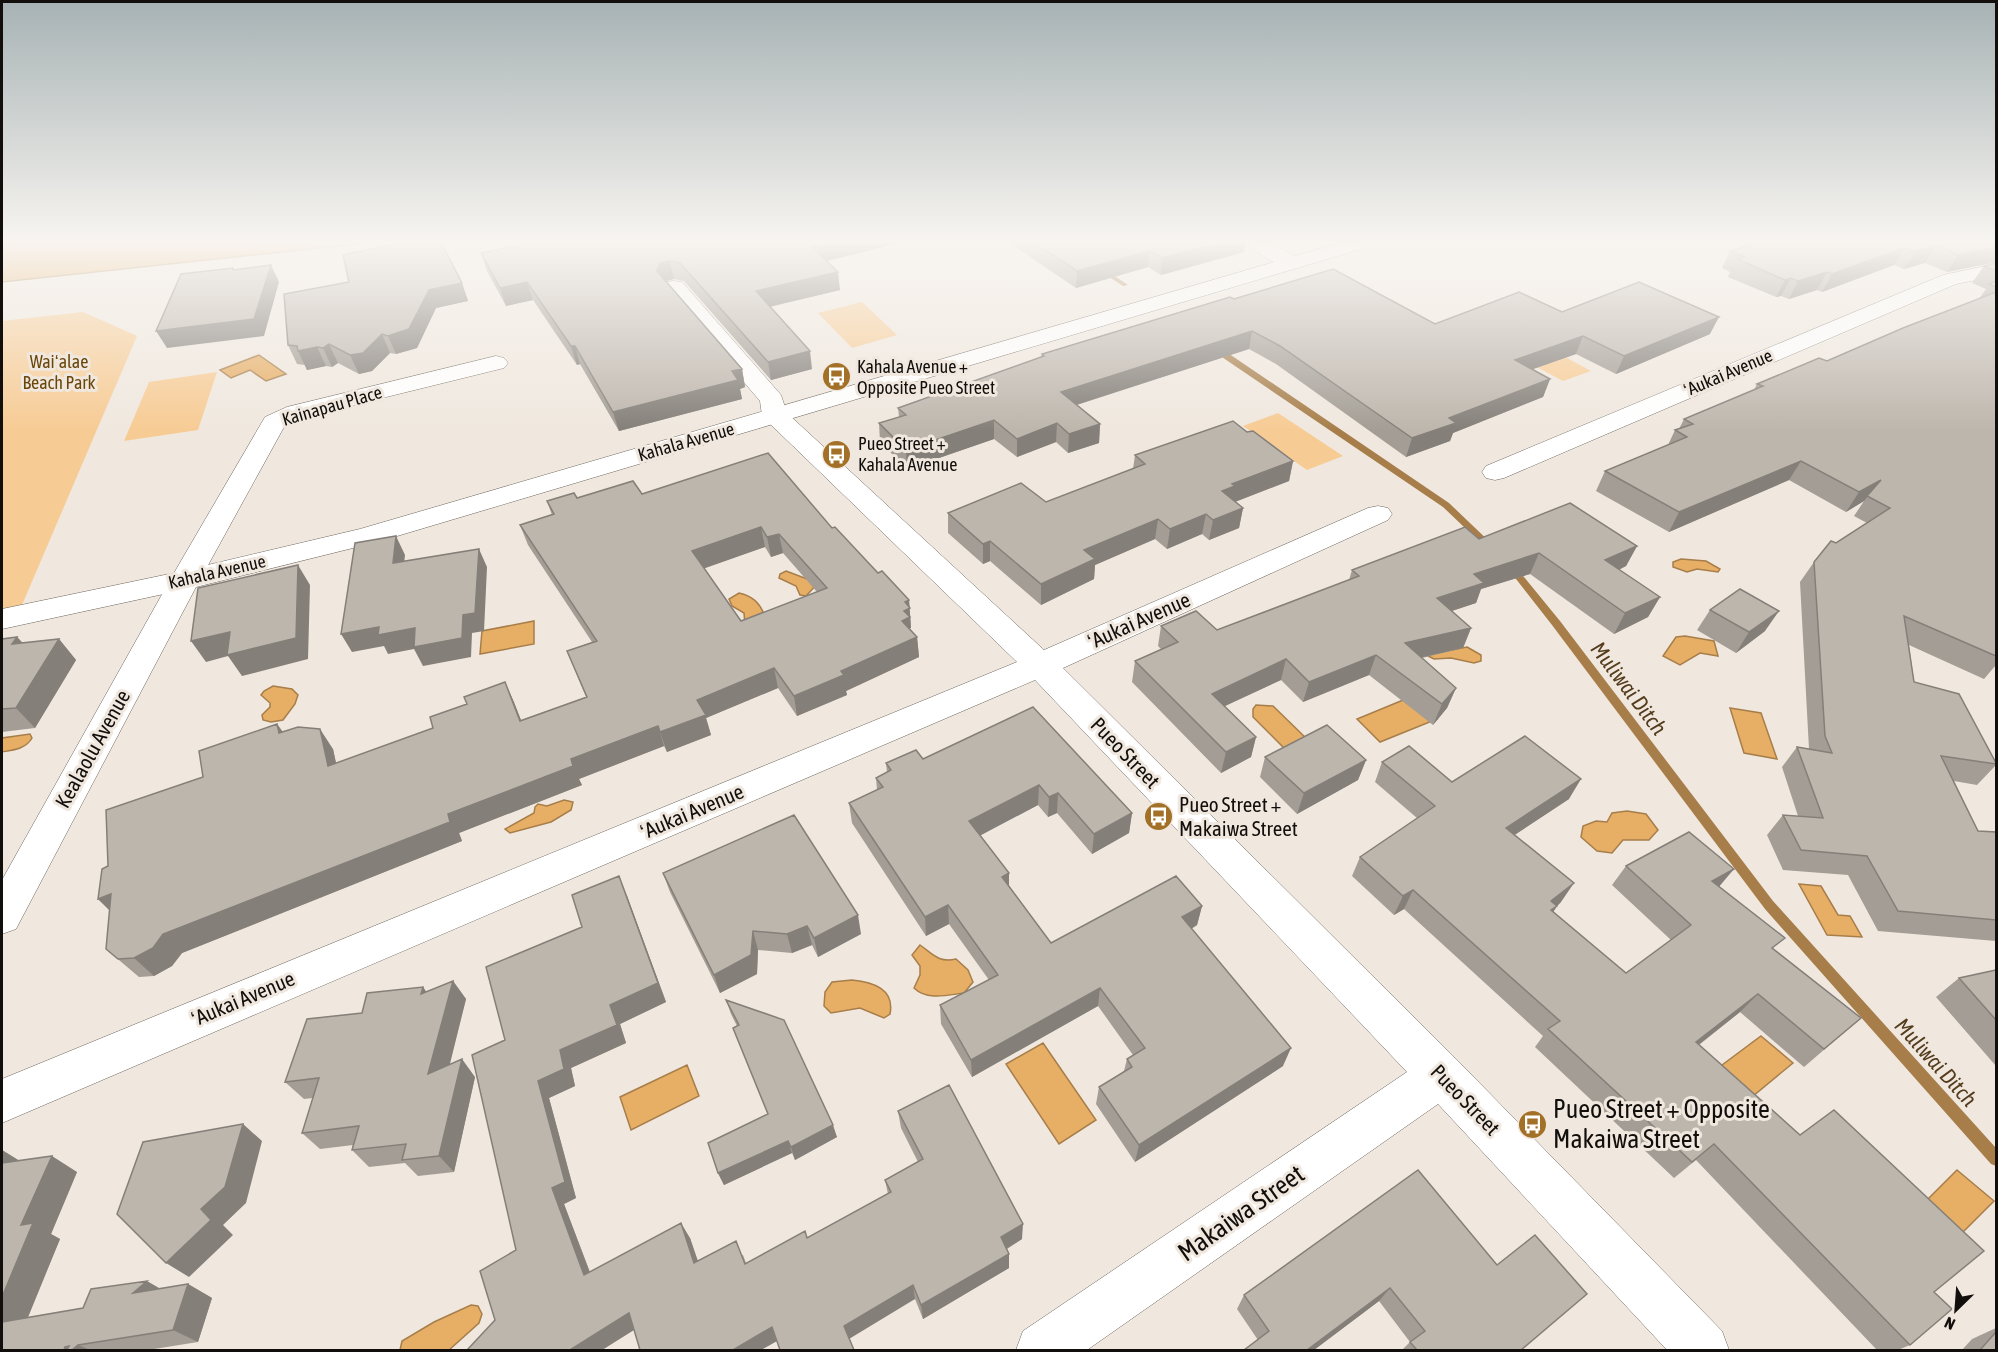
<svg xmlns="http://www.w3.org/2000/svg" width="1998" height="1352" font-family="'Asap Condensed',sans-serif">
<style>
.green{fill:#f7cb94}
.water{fill:#e7ae65;stroke:#a77e4a;stroke-width:1.5}
.lines{fill:none;stroke-linecap:round;stroke-linejoin:round}
.stream{fill:#a77e4a;fill-rule:evenodd}
.minor-casing{stroke:#6d665e;stroke-width:1}
.tertiary-casing{stroke:#6d665e;stroke-width:1}
.minor{fill:#fff;fill-rule:evenodd}
.tertiary{fill:#fff;fill-rule:evenodd}
.wall{fill:#a39d95;fill-rule:evenodd}
.shaded-wall{fill:#847f79}
.building{fill:#bdb6ad;stroke:#847f79;stroke-width:1.5;fill-rule:evenodd}
.labels{text-anchor:middle;stroke-width:6;stroke-linejoin:round;paint-order:stroke}
.far-park-label{font-size:18px;fill:#6b460b;stroke:#f0e8df}
.far-poi-label{font-size:18px;fill:#110e0b;stroke:#f0e8df;text-anchor:start}
.far-street-label{font-size:18px;fill:#110e0b;stroke:#f0e8df}
.street-label{font-size:21px;fill:#110e0b;stroke:#f0e8df}
.poi-label{font-size:21px;fill:#110e0b;stroke:#f0e8df;text-anchor:start}
.water-label{font-size:22px;font-style:italic;fill:#543c1d;stroke:#f0e8df}
.near-poi-label{font-size:26px;fill:#110e0b;stroke:#f0e8df;text-anchor:start}
.near-street-label{font-size:26px;fill:#110e0b;stroke:#f0e8df}
</style>
<rect width="100%" height="100%" fill="#f0e8df"/>
<path class="green" d="M862,302L897,335L852,348L818,313Z
M83,312L137,336L19,612L2,614V321Z
M1519,332L1591,371L1563,381L1490,342Z
M217,372L198,430L124,441L149,382Z
M1278,413L1343,456L1307,470L1243,426Z"/>
<path class="water" d="M2,242H376L2,282Z
M259,355L286,374L266,381L250,370L231,378L220,370Z
M1681,559L1706,561L1720,569L1718,572L1697,569L1687,572L1673,567V562Z
M786,571L818,583L806,596L800,595L796,586L779,578L780,574Z
M739,593C752,596 759,602 764,614L745,625L744,613L732,606L729,599Z
M534,621V644L480,654L482,631Z
M1685,636L1714,641L1718,656L1700,653L1680,665L1663,656L1676,637Z
M1467,647L1481,655V661L1474,663L1451,658L1434,659L1426,655Z
M273,686L292,689L298,695L295,704L283,720L271,722L263,720L262,715L270,707V703L261,695L264,691Z
M1413,696L1437,719L1380,742L1357,719Z
M1256,705L1273,706L1310,742L1288,752L1253,717V709Z
M1730,708L1761,713L1777,759L1744,753Z
M30,734L32,738C26,749 13,750 2,752V738Z
M564,800L573,802L571,810L551,822L510,833L505,829L534,813L535,807L538,804L547,806Z
M1627,811L1646,814L1658,830L1649,840H1623L1612,853L1597,851L1581,837L1583,826L1596,821L1607,822L1612,813Z
M1799,884L1821,886L1838,915L1850,916L1862,937L1827,935Z
M920,945C933,954 938,963 956,959L968,970L973,982L964,993C948,995 927,1001 914,988L920,975V966L912,955Z
M852,980C873,982 895,989 890,1014L884,1018L860,1008L831,1013L824,1006L825,992L832,982Z
M1761,1036L1793,1063L1747,1101L1714,1071Z
M1043,1043L1096,1120L1059,1144L1006,1064Z
M687,1065L699,1096L631,1130L620,1097Z
M1957,1170L1994,1201L1948,1247L1912,1215Z
M471,1305L478,1306L482,1314L479,1323L449,1350H400L402,1341L434,1322Z"/>
<g class="lines">
<path class="stream" d="M1102,268L1104,269L1128,285L1123,286L1100,271L1099,270Z
M1213,347H1219L1449,503L1493,545L1495,547L1493,549H1487L1443,507L1213,351Z
M1512,565L1515,566L1560,621L1773,901L1996,1148V1166L1991,1164L1765,909L1552,625L1509,570L1507,568L1509,566Z"/>
<defs>
<path id="minor" d="M1245,242H1270L1300,259L1303,263L1300,267C1283,272 1263,255 1248,246Z
M1996,264V276L1956,284L1504,478L1495,480L1486,478L1482,472L1486,466L1943,275Z
M674,281L682,282L781,395L787,413L1044,650L1368,508L1378,506L1388,508L1392,514L1388,520L1063,668L1457,1060L1722,1331L1729,1350H1667L1438,1104L1087,1350H1016L1023,1331L1407,1072L1035,680L2,1123V1079L1017,662L766,420L762,415L760,401L663,287L666,282Z
M496,356L504,358L508,363L504,368L305,417L284,427L196,587L2,629V609L174,573L265,417L287,407Z"/>
<path id="tertiary" d="M1343,242H1374L1371,246L377,542L196,587L16,929L2,934V880L174,573L360,529Z"/>
</defs>
<use href="#minor" class="minor-casing"/>
<use href="#tertiary" class="tertiary-casing"/>
<use href="#minor" class="minor"/>
<use href="#tertiary" class="tertiary"/>
</g>
<path class="wall" d="M534,242H904L826,261L840,290L770,307L812,369L771,380L684,281L674,279L666,281L742,369L745,387L740,389L742,399L619,431L580,364L577,365L533,300L506,306L487,271L481,253Z
M1008,242H1245L1244,252L1161,275L1148,267L1076,288Z
M1742,242H1996V263V262L1947,272L1925,263L1904,269L1894,265L1822,292L1817,290L1789,299L1781,296L1776,297L1728,277L1730,272L1722,268L1730,251L1750,245Z
M1996,263V665L1984,679L1909,645L1914,682L1996,763V765L1977,785L1954,781L1978,831L1996,832V941L1878,931L1848,875L1783,870L1767,835L1783,815L1798,816L1782,767L1797,747L1809,749L1800,582L1814,562L1836,543L1867,523L1854,516L1864,501L1846,512L1789,480L1669,532L1596,491L1605,471L1668,445L1675,430L1679,429L1684,419L1754,390L1757,384L1827,361L1979,299L1986,289L1972,283L1984,266Z
M462,283L468,301L436,308L417,348L396,354L390,353L372,371L359,374L338,363L332,367L326,366L307,370L305,365L297,364L288,345Z
M1234,299L1435,324L1562,312L1710,334L1616,374L1576,354L1533,369L1550,379L1543,397L1453,433L1450,441L1406,457L1276,364L1249,349L1077,405L1100,424L1099,443L1068,453L1056,442L1017,457L994,439L907,469L880,442L879,423L899,417L898,408L1041,357L1042,354Z
M1247,432L1293,461L1289,481L1235,502L1243,508L1239,528L1209,540L1202,534L1167,549L1155,539L1095,565L1094,579L1041,605L990,561L983,564L948,533V513L1046,502L1133,469L1135,455Z
M642,494L832,528L878,573L909,600L911,628H910L911,630L917,637L919,657L846,691L847,695L797,716L778,688L706,718L711,735L667,752L664,746L579,779L582,785L459,833L462,841L182,953L172,966L154,976L139,977L106,949L110,910L98,899L108,866L277,724L283,732L333,749L336,763L433,728L467,704L505,682L521,720L586,697L567,651L592,642L528,545L520,525L552,515L547,501ZM765,547L771,557L783,553L817,592L741,621L704,568Z
M1479,539L1637,546L1626,566L1619,570L1660,597L1648,617L1614,634L1530,574L1481,589L1476,603L1452,611L1471,628L1463,648L1422,658L1456,688L1447,708L1433,725L1369,675L1303,702L1281,680L1224,706L1256,737L1251,757L1221,773L1132,682L1135,661L1161,649L1158,646L1161,626L1217,630L1349,580L1352,570Z
M1710,610L1765,631L1736,653L1697,630Z
M17,637L23,643L59,639L76,660L35,728L2,732V639Z
M1033,707L1132,813L1129,833L1092,854L1057,813L1048,817L1038,805L980,835L1009,873V886L1051,943L1202,906L1197,925L1191,929L1283,1066L1135,1162L1096,1104L1099,1087L1124,1071L1127,1059L1133,1055L1098,1006L972,1077L941,1024L940,1005L989,980L949,924L926,936L852,823L849,803L877,790L876,778L887,772L886,763L923,759Z
M1265,757L1366,760L1358,780L1297,814L1260,777Z
M1382,762L1452,782L1569,799L1514,835L1561,902L1557,906L1553,912L1626,973L1671,940L1612,885L1626,866L1719,887L1774,949L1861,1018L1804,1067L1740,1012L1699,1045L1934,1292L1910,1345L1898,1350H1877L1696,1160L1674,1178L1535,1047L1543,1036L1404,909L1394,915L1352,876L1360,857L1417,818L1375,782Z
M663,873L861,934L818,957L812,945L792,953L758,950L757,974L720,993L670,892Z
M627,896L666,1002L620,1024L626,1043L571,1068L575,1086L549,1098L576,1198L564,1204L590,1272L690,1238L698,1261L743,1255L746,1263L807,1238L888,1194L885,1180L918,1162L901,1128L898,1111L1022,1239L1007,1249L1009,1268L923,1319L915,1299L777,1341L634,1330L602,1350L495,1320L516,1250L505,1040L582,927Z
M1996,970V1066L1936,997L1959,978Z
M453,981L466,999L449,1065L475,1077L454,1172L418,1176L405,1163L369,1167L352,1150L353,1145L320,1149L302,1133L313,1098L304,1099L285,1082L362,1013L423,987L426,992Z
M726,1000L837,1137L795,1160L792,1153L724,1185L718,1173L768,1115L738,1041L733,1028L737,1026L731,1014Z
M2,1150L18,1160L77,1172L51,1234L60,1239L27,1318L83,1308L161,1289L188,1284L212,1298L198,1342L148,1350H2Z
M1418,1170L1521,1350H1402L1410,1342L1379,1301L1314,1350H1244L1258,1340L1237,1309L1244,1295Z
M1996,1328V1350H1962L1972,1339Z"/>
<path class="shaded-wall" d="M832,242H904L814,264L812,247Z
M1222,242H1245L1244,252L1161,275L1162,258Z
M1936,245L1925,263L1904,269L1915,252Z
M1996,247V262L1947,272L1958,255Z
M1904,248L1894,265L1822,292L1832,274Z
M1150,251L1148,267L1076,288L1077,271Z
M670,261L674,279L664,281L657,271L660,263Z
M271,265L279,282L264,336L167,348L156,331Z
M838,272L840,290L759,309L756,291Z
M1827,272L1817,290L1789,299L1798,281Z
M1791,278L1781,296L1776,297L1785,280Z
M527,282L533,300L506,306L500,288Z
M462,283L468,301L436,308L417,348L396,354L388,336L429,290Z
M1719,317L1710,334L1616,374L1624,356Z
M1252,331L1249,349L1060,410L1061,392Z
M382,334L390,353L372,371L359,374L350,355Z
M1583,336L1576,354L1508,378L1515,360Z
M329,344L338,363L332,367L323,348Z
M571,346H575L580,364L577,365Z
M317,347L326,366L307,370L298,351Z
M810,351L812,369L771,380L768,362Z
M742,369L745,387L740,389L742,399L619,431L613,412Z
M1550,379L1543,397L1453,433L1450,441L1406,457L1412,438L1449,418Z
M994,420V439L907,469L906,450Z
M1057,423L1056,442L1017,457V439Z
M1100,424L1099,443L1068,453L1069,434Z
M1293,461L1289,481L1232,503L1222,491L1232,484Z
M1801,461L1789,480L1669,532L1679,512Z
M1881,480L1864,501L1846,512L1859,492Z
M1243,508L1239,528L1209,540L1213,520Z
M1206,514L1202,534L1167,549L1170,529Z
M1158,519L1155,539L1095,565L1094,579L1041,605V584L1084,550Z
M761,527L765,547L697,571L692,551Z
M779,534L783,553L771,557L767,537Z
M396,536L405,555L402,581L393,563Z
M990,541V561L983,564V544Z
M1637,546L1626,566L1595,581L1605,560Z
M479,549L487,567L484,631L472,633L471,657L423,666L414,649L388,654L384,646L352,652L341,634L379,627L463,615Z
M1539,553L1530,574L1481,589L1476,603L1430,618L1437,598L1474,574Z
M298,565L310,585L308,659L242,676L228,656L206,662L191,641Z
M1660,597L1648,617L1614,634L1625,613Z
M909,600L911,628H910L911,637L902,621L905,602Z
M1779,611L1765,631L1736,653L1749,632Z
M1471,628L1463,648L1397,663L1405,643Z
M17,637L35,657L12,644Z
M917,637L919,657L846,691L847,695L797,716L794,696L841,671Z
M59,639L76,660L35,728L16,708Z
M1376,655L1369,675L1303,702L1309,682Z
M1286,659L1281,680L1208,714L1212,694Z
M774,668L778,688L706,718L711,735L667,752L660,732L697,700Z
M505,682L514,702L529,741L520,721Z
M1456,688L1447,708L1433,725L1442,704Z
M277,724L291,744L279,733Z
M658,726L664,746L579,779L582,785L459,833L462,841L182,953L172,966L154,976L134,958L163,934L448,814L571,759Z
M320,729L333,749L341,786L328,766Z
M1256,737L1251,757L1221,773L1226,752Z
M1366,760L1358,780L1297,814L1304,793Z
M1581,779L1569,799L1495,848L1506,828Z
M1039,785L1038,805L970,841L969,821Z
M1058,793L1057,813L1048,817L1049,797Z
M1132,813L1129,833L1092,854L1094,834Z
M1734,869L1718,888L1712,881Z
M1009,873V893L1002,877Z
M619,876L627,896L666,1002L620,1024L626,1043L571,1068L575,1086L549,1098L576,1198L564,1204L596,1289L584,1275L552,1188L538,1081L560,1050L610,1005Z
M1574,883L1561,902L1557,906L1545,925L1551,901Z
M1413,890L1404,909L1394,915L1403,896Z
M111,894L117,918L98,899Z
M948,905L949,924L926,936L925,917Z
M1202,906L1197,925L1178,937L1182,917Z
M858,915L861,934L818,957L814,938Z
M807,926L812,945L792,953L787,934Z
M753,931L758,950L757,974L720,993L714,975Z
M453,981L466,999L443,1092L428,1074Z
M423,987L436,1006L421,994Z
M1100,988L1098,1006L972,1077L971,1060Z
M1758,994L1740,1012L1679,1060L1696,1042Z
M1291,1048L1283,1066L1135,1162L1139,1145Z
M462,1059L475,1077L454,1172L439,1156Z
M243,1124L262,1141L246,1203L223,1225L233,1235L189,1277L166,1263L201,1209Z
M833,1125L837,1137L795,1160L791,1147Z
M788,1141L792,1153L724,1185L718,1173Z
M2,1150L23,1163L2,1172Z
M52,1156L77,1172L51,1234L60,1239L20,1337L2,1329V1297L21,1225Z
M681,1223L690,1238L703,1277L694,1263Z
M1023,1224L1022,1239L1001,1252V1237Z
M1009,1254V1268L923,1319L921,1305Z
M147,1281L171,1295L133,1293Z
M188,1284L212,1298L198,1342L173,1330Z
M913,1285L915,1299L849,1339L844,1326Z
M1390,1288L1379,1301L1314,1350H1307Z
M629,1313L640,1326L602,1350H570Z
M772,1327L779,1340L761,1350H733Z
M78,1345L90,1350H64L65,1347L72,1350Z"/>
<path class="building" d="M404,242H441L462,283L429,290L409,329L388,336L382,334L363,353L350,355L329,344L323,348L317,347L298,351L297,346L288,345L284,294L349,282L343,255Z
M534,242H832L812,247L838,272L756,291L810,351L768,362L680,263L670,261L660,263L657,271L742,369L732,371L738,380L613,412L575,346H571L527,282L500,288L481,253Z
M1033,242H1222L1162,258L1150,251L1077,271Z
M1760,242H1996V247L1958,255L1936,245L1915,252L1904,248L1832,274L1827,272L1798,281L1791,278L1785,280L1737,259L1744,257L1730,251Z
M1996,263V271L1984,266Z
M271,265L254,319L156,331L181,274L233,268V270Z
M1333,269L1435,324L1519,292L1562,312L1639,282L1719,317L1624,356L1583,336L1515,360L1550,379L1449,418L1456,423L1412,438L1280,346L1252,331L1061,392L1100,424L1069,434L1057,423L1017,439L994,420L906,450L879,423L906,415L898,408L1044,356L1042,354L1230,297L1234,299Z
M1996,281V287L1989,284Z
M1996,292V656L1904,616L1914,682L1959,694L1996,763V764L1941,756L1978,831L1996,832V920L1898,911L1867,856L1801,850L1783,815L1823,818L1797,747L1832,753L1825,736L1814,562L1831,541L1836,543L1890,508L1867,496L1881,480L1859,492L1801,461L1679,512L1605,471L1687,437L1675,430L1693,424L1684,419L1763,386L1757,384L1819,358L1827,361L1903,328Z
M1233,421L1247,432L1253,431L1293,461L1232,484L1235,486L1222,491L1243,508L1213,520L1206,514L1170,529L1158,519L1084,550L1095,559L1041,584L990,541L983,544L948,513L1021,483L1046,502L1145,464L1135,455Z
M768,453L832,528L835,527L878,573L882,571L909,600L905,602L910,608L904,611L910,617L902,621L917,637L841,671L844,675L794,696L774,668L697,700L706,715L660,732L658,726L571,759L573,766L448,814L450,822L163,934L153,948L134,958L118,959L106,949L111,894L98,899L102,869L108,866L106,810L203,777L199,751L277,724L279,733L298,727L320,729L328,766L433,728L430,717L467,704L464,697L505,682L520,721L587,697L567,651L597,641L520,525L554,514L547,501L574,493L577,498L633,481L642,494ZM761,527L767,537L779,534L827,588L741,621L692,551Z
M1570,503L1637,546L1605,560L1660,597L1625,613L1539,553L1474,574L1484,583L1437,598L1471,628L1405,643L1456,688L1442,704L1376,655L1309,682L1286,659L1212,694L1256,737L1226,752L1135,661L1178,642L1161,626L1196,611L1217,630L1359,576L1352,570L1465,527L1479,539Z
M396,536L393,563L479,549L475,613L463,615L462,638L414,647L415,628L378,635L379,627L341,634L355,543Z
M298,565L296,638L227,655L230,632L191,641L198,588Z
M1740,589L1779,611L1749,632L1710,610Z
M17,637L12,644L59,639L16,708L2,709V639Z
M1033,707L1132,813L1094,834L1058,793L1049,797L1039,785L969,821L1009,873L1002,877L1051,943L1176,876L1202,906L1182,917L1291,1048L1139,1145L1099,1087L1132,1067L1127,1059L1145,1048L1100,988L971,1060L940,1005L998,975L948,905L925,917L849,803L883,787L876,778L891,770L886,763L916,750L923,759Z
M1327,725L1366,760L1304,793L1265,757Z
M1525,736L1581,779L1506,828L1574,883L1551,901L1557,906L1551,910L1626,973L1691,925L1626,866L1689,832L1734,869L1712,881L1785,938L1772,948L1861,1018L1824,1049L1758,994L1696,1042L1800,1135L1834,1110L1984,1251L1934,1292L1952,1309L1910,1345L1714,1144L1692,1162L1548,1029L1560,1021L1413,890L1403,896L1360,857L1435,806L1382,762L1409,746L1452,782Z
M794,815L858,915L814,938L807,926L787,934L753,931L751,955L714,975L663,873Z
M619,876L658,983L610,1005L617,1025L560,1050L564,1069L538,1081L565,1182L552,1188L584,1275L681,1223L694,1263L736,1241L745,1264L805,1231L807,1238L891,1192L885,1180L923,1159L898,1111L949,1085L1023,1224L1001,1237L1009,1254L921,1305L913,1285L844,1326L854,1350H780L772,1327L733,1350H640L629,1313L570,1350H467L495,1320L480,1271L516,1250L472,1055L505,1040L486,967L582,927L572,895Z
M1996,970V1020L1959,978Z
M453,981L428,1074L462,1059L439,1156L402,1160L406,1144L352,1150L359,1126L302,1133L319,1078L285,1082L307,1019L362,1013L367,993L423,987L421,994Z
M726,1000L784,1020L833,1125L791,1147L788,1141L718,1173L708,1143L768,1114L733,1028L739,1025Z
M243,1124L225,1187L201,1209L211,1220L166,1263L117,1214L143,1142Z
M52,1156L21,1225L33,1223L2,1297V1163Z
M1418,1170L1497,1265L1535,1235L1587,1294L1521,1350H1417L1410,1342L1425,1331L1390,1288L1307,1350H1244L1269,1331L1244,1295Z
M147,1281L133,1293L188,1284L173,1330L78,1345L72,1350H67L69,1346L65,1347L64,1350H2V1322L83,1308L91,1289Z
M1996,1332V1350H1980Z"/>
<linearGradient id="sky" x2="0" y2="1"><stop stop-color="#a7b2b4"/><stop offset="0.56" stop-color="#f8f5f1"/><stop offset="1" stop-color="#f8f5f1" stop-opacity="0"/></linearGradient>
<rect width="1998" height="431" fill="url(#sky)"/>
<defs>
<symbol id="bus-disc" viewBox="-11 -11 22 22"><circle r="9.5" fill="#a37027" stroke="#f0e8df"/><path d="M-5-6H5V4H4V6H2V4H-2V6H-4V4H-5ZM-3.5-4V0h7V-4ZM-3.5 1.2v1.5H-2V1.2ZM2 1.2v1.5H3.5V1.2Z" fill="#fff"/></symbol>
</defs>
<g fill-rule="evenodd">
<use href="#bus-disc" x="820" y="360" width="33" height="33"/>
<use href="#bus-disc" x="820" y="438" width="33" height="33"/>
<use href="#bus-disc" x="1142" y="800" width="33" height="33"/>
<use href="#bus-disc" x="1516" y="1108" width="33" height="33"/>
</g>
<g class="labels">
<g class="far-park-label">
<text x="59" y="368">Waiʻalae<tspan x="59" dy="21">Beach Park</tspan></text>
</g>
<g class="far-poi-label">
<text x="857" y="373">Kahala Avenue +<tspan x="857" dy="21">Opposite Pueo Street</tspan></text>
<text x="858" y="450">Pueo Street +<tspan x="858" dy="21">Kahala Avenue</tspan></text>
</g>
<g class="far-street-label">
<text transform="translate(1728 373) rotate(-23)" y="6">ʻAukai Avenue</text>
<text transform="translate(332 406) rotate(-16)" y="6">Kainapau Place</text>
<text transform="translate(686 442) rotate(-16)" y="6">Kahala Avenue</text>
<text transform="translate(217 572) rotate(-13)" y="6">Kahala Avenue</text>
</g>
<g class="street-label">
<text transform="translate(1139 621) rotate(-24)" y="7">ʻAukai Avenue</text>
<text transform="translate(93 749) rotate(-61)" y="7">Kealaolu Avenue</text>
<text transform="translate(1125 753) rotate(46)" y="7">Pueo Street</text>
<text transform="translate(692 812) rotate(-23)" y="7">ʻAukai Avenue</text>
<text transform="translate(243 999) rotate(-23)" y="7">ʻAukai Avenue</text>
<text transform="translate(1465 1100) rotate(46)" y="7">Pueo Street</text>
</g>
<g class="poi-label">
<text x="1179" y="812">Pueo Street +<tspan x="1179" dy="24">Makaiwa Street</tspan></text>
</g>
<g class="water-label">
<text transform="translate(1629 688) rotate(53)" y="8">Muliwai Ditch</text>
<text transform="translate(1936 1062) rotate(48)" y="8">Muliwai Ditch</text>
</g>
<g class="near-poi-label">
<text x="1553" y="1118">Pueo Street + Opposite<tspan x="1553" dy="30">Makaiwa Street</tspan></text>
</g>
<g class="near-street-label">
<text transform="translate(1241 1213) rotate(-35)" y="9">Makaiwa Street</text>
</g>
</g>
<rect width="1998" height="1352" fill="none" stroke="#110e0b" stroke-width="6"/>
<g transform="translate(1956 1310) rotate(205)" stroke="#f0e8df" stroke-width="4.5" paint-order="stroke">
<path d="M0-4.5L10 22L0 15L-10 22Z" fill="#110e0b"/>
<text y="-9" font-size="16" font-weight="bold" text-anchor="middle" fill="#110e0b">N</text>
</g>
</svg>
